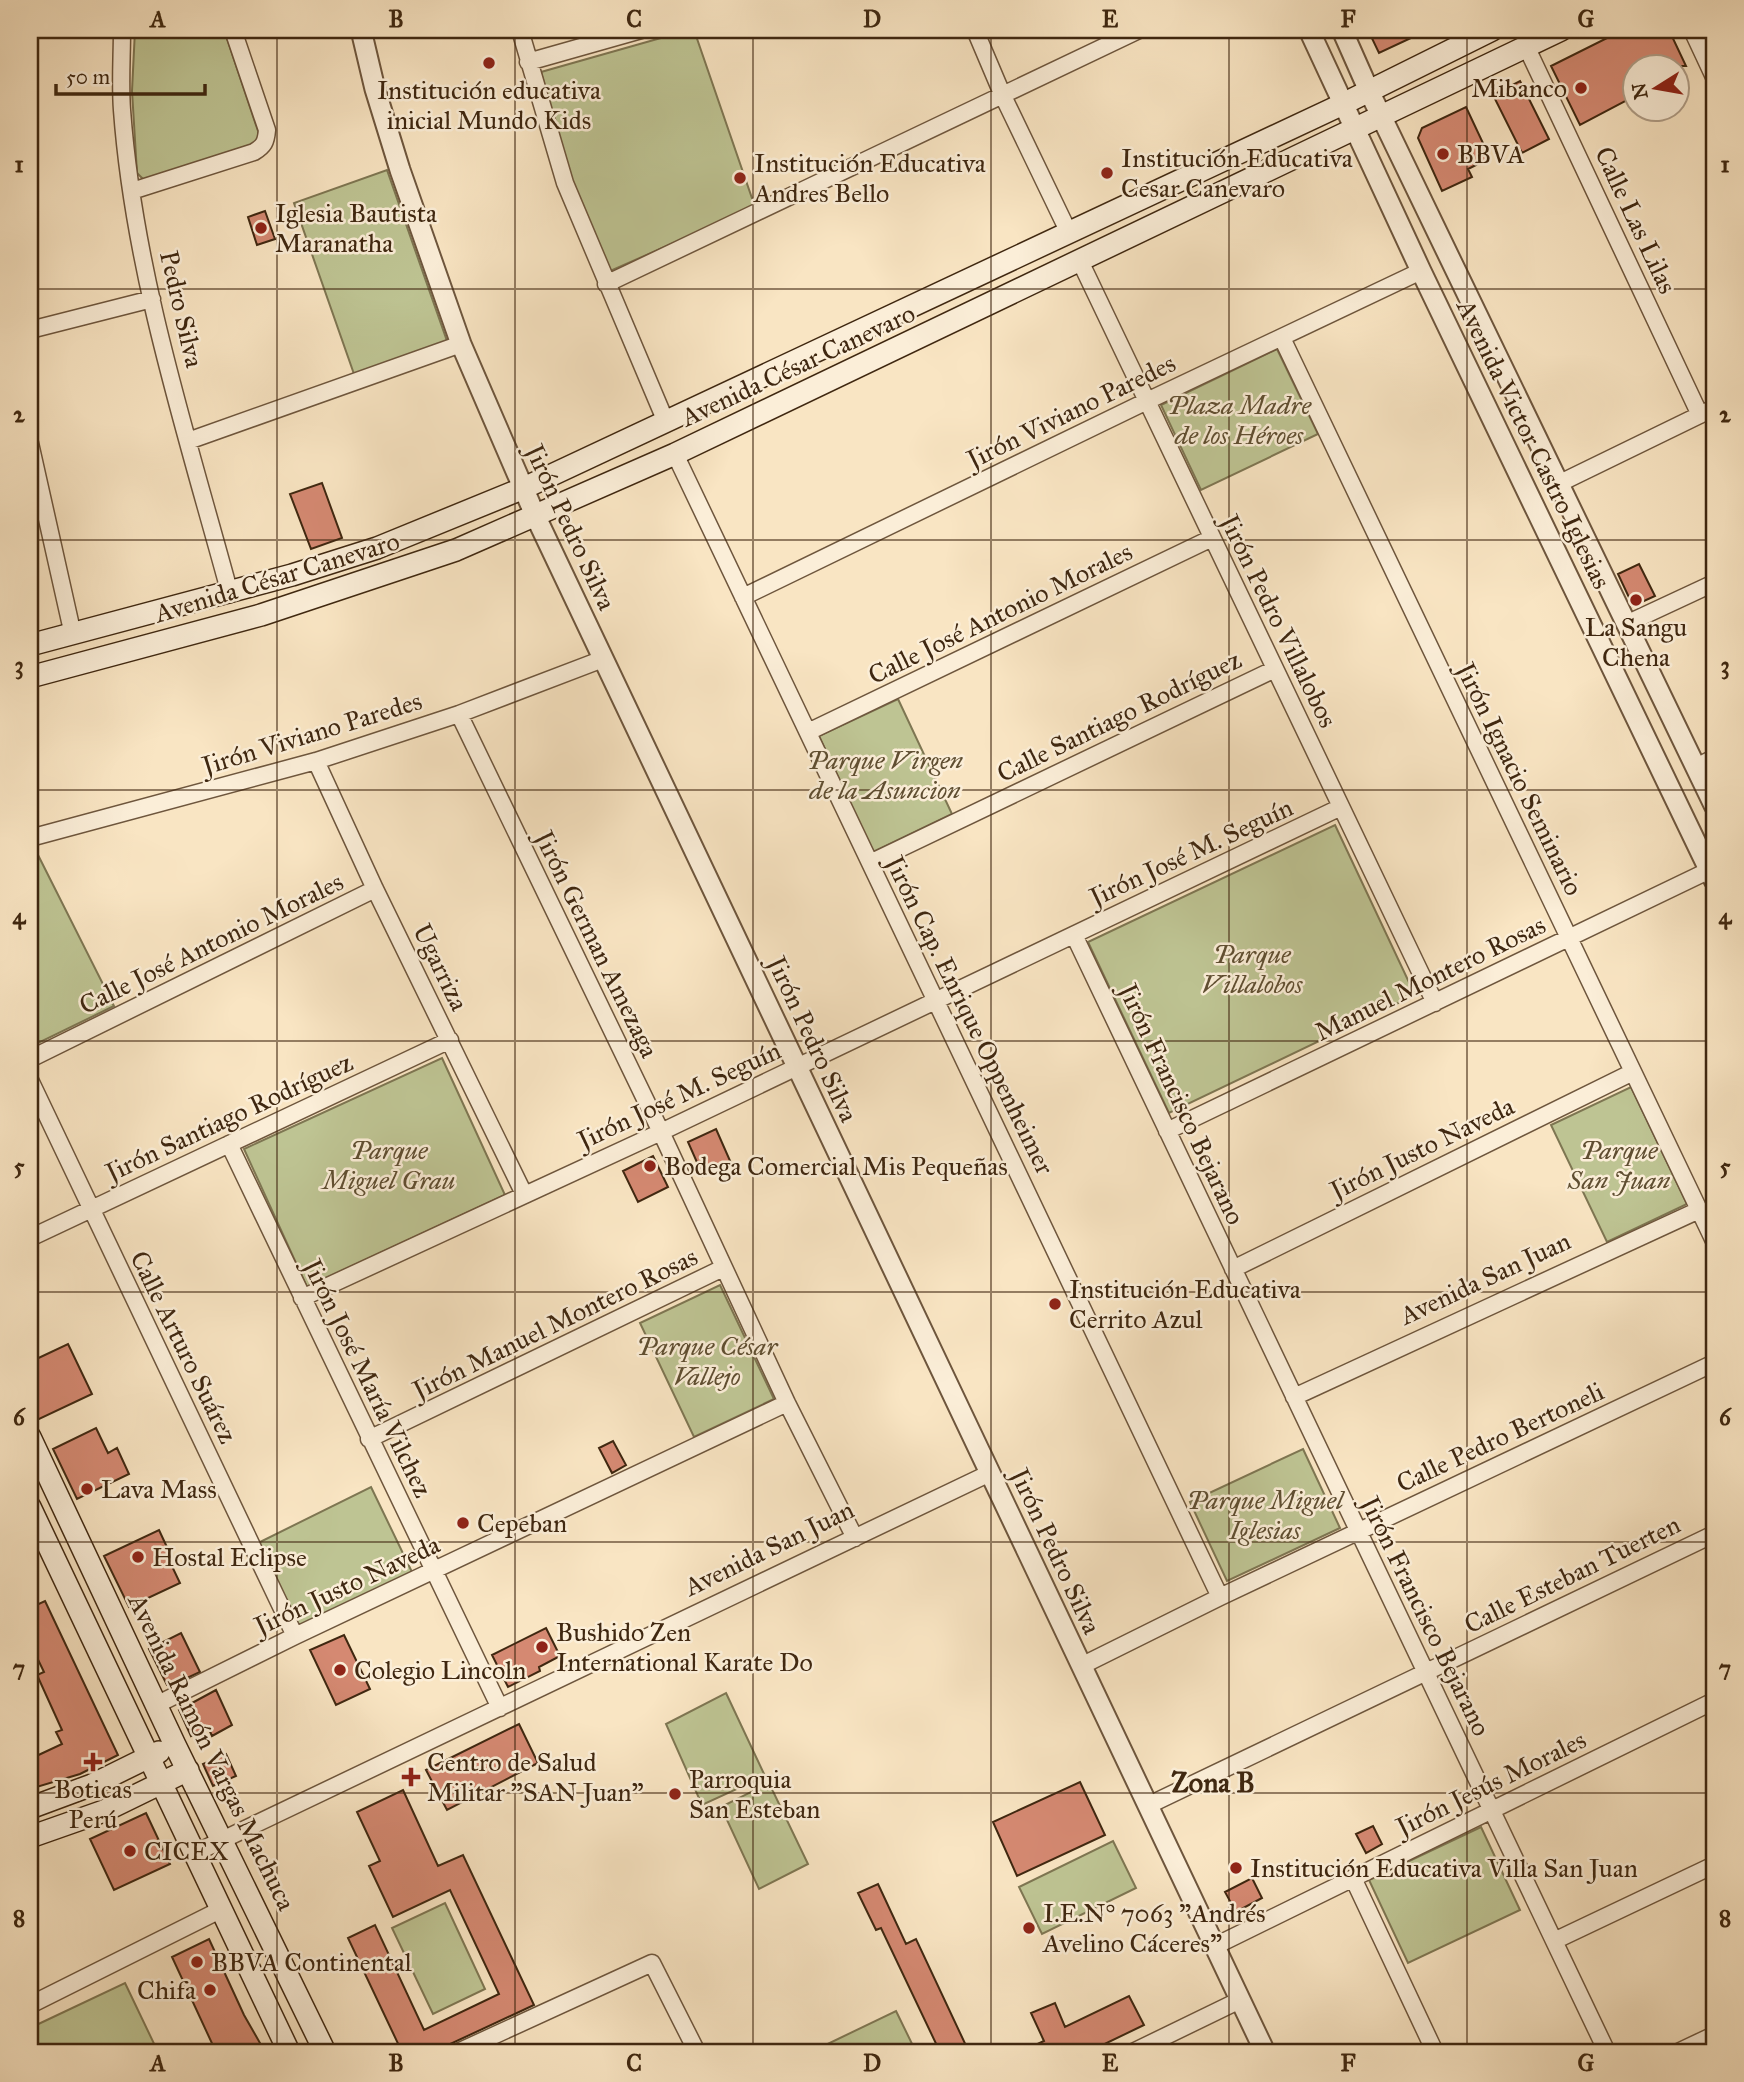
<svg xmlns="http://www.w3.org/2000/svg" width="1744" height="2082" font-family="'IM FELL Great Primer',serif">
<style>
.green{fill:#bec493;stroke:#7e7652;stroke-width:2}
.building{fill:#d58972;stroke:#3f2710;stroke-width:2}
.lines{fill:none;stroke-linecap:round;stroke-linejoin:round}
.minor-casing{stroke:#6e563d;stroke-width:19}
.tertiary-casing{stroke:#6e563d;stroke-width:23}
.secondary-casing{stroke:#3f2710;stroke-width:24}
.minor{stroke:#fbeed8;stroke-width:16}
.tertiary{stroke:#fbeed8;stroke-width:19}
.secondary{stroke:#fbeed8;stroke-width:21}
.grid{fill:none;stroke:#3f2710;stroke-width:2;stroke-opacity:0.55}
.poi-dot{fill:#8f2418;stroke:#fbeed8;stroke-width:2.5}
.labels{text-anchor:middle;stroke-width:5;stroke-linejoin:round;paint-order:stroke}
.poi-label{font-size:26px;fill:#3f2710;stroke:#fbeed8;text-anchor:start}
.street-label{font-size:26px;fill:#3f2710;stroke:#fbeed8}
.park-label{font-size:26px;font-style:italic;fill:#5f4e31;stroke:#fbeed8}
.neighbourhood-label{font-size:28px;font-weight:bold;fill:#3f2710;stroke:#fbeed8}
.neatline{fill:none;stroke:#3f2710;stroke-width:2.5}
.grid-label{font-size:23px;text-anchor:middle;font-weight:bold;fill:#3f2710}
</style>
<rect width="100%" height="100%" fill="#f9e5c3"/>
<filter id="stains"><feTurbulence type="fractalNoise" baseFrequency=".00286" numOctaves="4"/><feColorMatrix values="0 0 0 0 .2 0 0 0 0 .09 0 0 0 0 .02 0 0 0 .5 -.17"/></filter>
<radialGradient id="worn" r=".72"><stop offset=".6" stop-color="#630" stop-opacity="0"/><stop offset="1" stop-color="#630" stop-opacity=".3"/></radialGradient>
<path class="green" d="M135,30H224L258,131V140L253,144L144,180L137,173L132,91Z
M689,30H694L755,207L608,272L568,174L541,72Z
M387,170L447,341L354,374L294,203Z
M1277,349L1318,434L1201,490L1161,405Z
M898,699L952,814L873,852L819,736Z
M1335,825L1415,995L1169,1113L1088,942Z
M34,847L114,1006L30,1047V848Z
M442,1058L505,1195L307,1287L244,1149Z
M1631,1087L1687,1204L1607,1242L1551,1125Z
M720,1285L774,1399L694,1437L640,1323Z
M1303,1449L1340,1528L1227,1581L1190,1502Z
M371,1487L412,1572L299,1627L258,1543Z
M726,1693L765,1776L702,1805L666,1724Z
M769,1783L808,1864L759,1889L721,1807Z
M1481,1827L1520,1910L1408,1963L1369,1880Z
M1113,1841L1136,1888L1042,1934L1019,1887Z
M445,1903L485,1989L433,2014L392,1928Z
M125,1983L158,2052H30V2028Z
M896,2011L916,2052H811Z"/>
<path class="building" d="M1368,30H1428L1379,53Z
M1623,30H1669L1686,66H1635V96L1580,125L1551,66Z
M1520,81L1549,139L1522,153L1493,95Z
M1466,107L1490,158L1468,169L1472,177L1442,191L1418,138L1422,128Z
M265,211L275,239L257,245L248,217Z
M322,483L342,538L311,549L290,494Z
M1639,564L1655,596L1633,606L1618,574Z
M716,1129L731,1163L703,1176L688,1142Z
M653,1156L668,1187L638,1202L623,1171Z
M68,1344L92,1394L37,1420L30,1404V1362Z
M96,1428L108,1453L117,1448L129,1474L77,1499L53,1449Z
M613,1441L626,1465L612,1473L599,1448Z
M159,1530L172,1558L169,1560L180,1583L129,1607L104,1556Z
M45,1601L118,1755L80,1774L30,1789V1759L62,1744L56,1732L62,1730L37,1675L44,1672L30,1643V1608Z
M546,1628L560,1656L539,1667L540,1671L508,1687L492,1655Z
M181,1633L200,1672L172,1685H167L149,1649Z
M344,1635L370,1689L336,1705L310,1650Z
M216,1690L232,1725L212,1736L208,1727L191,1736L179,1710Z
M519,1724L538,1763L447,1810L426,1770Z
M226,1754L236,1776L213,1786L203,1764Z
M1080,1782L1105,1835L1017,1876L993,1822Z
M403,1790L438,1866L463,1855L534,2005L433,2052H402L348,1938L375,1925L424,2030L499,1994L450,1890L393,1917L369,1866L380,1861L357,1812Z
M146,1813L170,1864L114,1890L90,1839Z
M1373,1826L1382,1844L1366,1853L1356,1834Z
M1252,1878L1262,1898L1236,1912L1225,1892Z
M878,1884L906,1944L916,1939L969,2052H940L881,1928L876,1930L858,1893Z
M209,1939L244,2015L260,2043L243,2052H216L172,1957Z
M1129,1996L1144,2025L1088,2052H1020L1044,2041L1031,2013L1055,2003L1065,2027Z"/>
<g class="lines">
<defs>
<path id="minor" d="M122,30C122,56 120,83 122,110C134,274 187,435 230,594
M520,30L565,183L666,422
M975,30L1003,96L1069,233
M1692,30L1714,77
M1526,46L1700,415
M528,62L641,30
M132,191L254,152C264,146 266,142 267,130L233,30
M1080,261L1435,1003
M606,284L1139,30
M30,330L152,299
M1282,338L1714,1241
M188,441L461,344
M30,443L73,635
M675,454L1220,1597
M1558,484L1714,408
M743,597L1147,401L1421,271
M1626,624L1714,583
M459,714L661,1132L787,1403L855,1538
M808,732L1212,538
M316,761L375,889L524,1194
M1696,767L1714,758
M30,838L316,761L459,714L603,659
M870,863L1275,669
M1074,935L1607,2052
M30,1059L375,889
M30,1080L295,1636
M1167,1131L1714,868
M229,1144L500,1708
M30,1238L450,1040
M1233,1269L1633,1072
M302,1298L661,1132L1341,807
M1294,1397L1699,1210
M369,1439L723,1268
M1081,1666L1220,1597L1714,1363
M158,1704L295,1636L787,1403
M1149,1805L1714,1534
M193,1854L990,1473
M1353,1878L1435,2052
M1554,1941L1714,1865
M1215,1946L1714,1701
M30,2005L220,1910
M458,2052L652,1963L697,2052
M1133,2052L1240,2000
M1678,2052L1714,2035"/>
<path id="tertiary" d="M361,30L375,89L400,170L461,344L535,515L1265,2052
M1309,30L1421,271L1714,880
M1342,30L1369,91L1714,805"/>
<path id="secondary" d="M30,645L292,575L377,548L524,488L1343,104L1492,30
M30,677L261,615L456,550L675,454L1561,30
M30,1437L175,1745L325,2052
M30,1507L289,2052
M30,1808L92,1785L159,1752
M30,1837L104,1811L188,1770"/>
</defs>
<use href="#minor" class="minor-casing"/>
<use href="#tertiary" class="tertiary-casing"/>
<use href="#secondary" class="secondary-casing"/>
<use href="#minor" class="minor"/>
<use href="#tertiary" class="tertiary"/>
<use href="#secondary" class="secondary"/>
</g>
<path class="grid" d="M277,30V2052M515,30V2052M753,30V2052M991,30V2052M1229,30V2052M1467,30V2052M30,289H1714M30,540H1714M30,790H1714M30,1041H1714M30,1292H1714M30,1542H1714M30,1793H1714"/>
<g class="poi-dot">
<circle cx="489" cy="63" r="7"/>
<circle cx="1581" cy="88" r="7"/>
<circle cx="1443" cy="154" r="7"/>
<circle cx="1107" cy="173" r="7"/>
<circle cx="740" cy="178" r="7"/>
<circle cx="261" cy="228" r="7"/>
<circle cx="1636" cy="600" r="7"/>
<circle cx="650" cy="1166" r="7"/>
<circle cx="1055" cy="1304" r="7"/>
<circle cx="87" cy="1489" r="7"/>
<circle cx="463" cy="1523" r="7"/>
<circle cx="138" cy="1557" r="7"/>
<circle cx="542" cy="1647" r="7"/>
<circle cx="340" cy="1670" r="7"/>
<path d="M89.5 1751.5h7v7h7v7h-7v7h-7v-7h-7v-7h7z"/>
<path d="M407.5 1766.5h7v7h7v7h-7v7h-7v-7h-7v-7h7z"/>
<circle cx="675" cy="1794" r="7"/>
<circle cx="130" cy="1851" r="7"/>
<circle cx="1236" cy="1868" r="7"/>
<circle cx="1029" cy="1928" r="7"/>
<circle cx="197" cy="1962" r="7"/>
<circle cx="210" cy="1990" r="7"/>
</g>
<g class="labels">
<g class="poi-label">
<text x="1567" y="97" text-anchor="end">Mibanco</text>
<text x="489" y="99" text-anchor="middle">Institución educativa<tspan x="489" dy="30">inicial Mundo Kids</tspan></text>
<text x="1457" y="163">BBVA</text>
<text x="1121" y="167">Institución Educativa<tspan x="1121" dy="30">Cesar Canevaro</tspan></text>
<text x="754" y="172">Institución Educativa<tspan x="754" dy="30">Andres Bello</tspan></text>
<text x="275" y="222">Iglesia Bautista<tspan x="275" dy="30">Maranatha</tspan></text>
<text x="1636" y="636" text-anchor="middle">La Sangu<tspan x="1636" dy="30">Chena</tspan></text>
<text x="664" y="1175">Bodega Comercial Mis Pequeñas</text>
<text x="1069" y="1298">Institución Educativa<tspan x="1069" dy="30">Cerrito Azul</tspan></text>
<text x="101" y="1498">Lava Mass</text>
<text x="477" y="1532">Cepeban</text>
<text x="152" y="1566">Hostal Eclipse</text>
<text x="556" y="1641">Bushido Zen<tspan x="556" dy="30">International Karate Do</tspan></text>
<text x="354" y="1679">Colegio Lincoln</text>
<text x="427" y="1771">Centro de Salud<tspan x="427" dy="30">Militar "SAN Juan"</tspan></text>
<text x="689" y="1788">Parroquia<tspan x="689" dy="30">San Esteban</tspan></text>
<text x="93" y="1798" text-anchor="middle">Boticas<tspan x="93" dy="30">Perú</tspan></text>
<text x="144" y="1860">CICEX</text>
<text x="1250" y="1877">Institución Educativa Villa San Juan</text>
<text x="1043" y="1922">I.E.N° 7063 "Andrés<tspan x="1043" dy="30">Avelino Cáceres"</tspan></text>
<text x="211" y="1971">BBVA Continental</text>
<text x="196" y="1999" text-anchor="end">Chifa</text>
</g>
<g class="street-label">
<text transform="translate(1636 220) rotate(65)" y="9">Calle Las Lilas</text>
<text transform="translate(182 309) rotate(77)" y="9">Pedro Silva</text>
<text transform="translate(798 365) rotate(-25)" y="9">Avenida César Canevaro</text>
<text transform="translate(1071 411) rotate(-26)" y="9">Jirón Viviano Paredes</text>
<text transform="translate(1534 444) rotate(64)" y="9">Avenida Victor Castro Iglesias</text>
<text transform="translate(571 527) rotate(65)" y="9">Jirón Pedro Silva</text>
<text transform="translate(277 577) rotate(-17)" y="9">Avenida César Canevaro</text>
<text transform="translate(1000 613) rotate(-26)" y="9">Calle José Antonio Morales</text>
<text transform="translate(1279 621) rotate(64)" y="9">Jirón Pedro Villalobos</text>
<text transform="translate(1119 716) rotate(-26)" y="9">Calle Santiago Rodríguez</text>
<text transform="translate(312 733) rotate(-17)" y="9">Jirón Viviano Paredes</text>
<text transform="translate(1520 779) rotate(64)" y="9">Jirón Ignacio Seminario</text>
<text transform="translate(1191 852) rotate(-25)" y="9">Jirón José M. Seguín</text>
<text transform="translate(211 943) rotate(-26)" y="9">Calle José Antonio Morales</text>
<text transform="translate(597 944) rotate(64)" y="9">Jirón German Amezaga</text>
<text transform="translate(441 967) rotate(64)" y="9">Ugarriza</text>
<text transform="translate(1430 978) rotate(-26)" y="9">Manuel Montero Rosas</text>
<text transform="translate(970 1015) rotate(64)" y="9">Jirón Cap. Enrique Oppenheimer</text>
<text transform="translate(813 1039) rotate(65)" y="9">Jirón Pedro Silva</text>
<text transform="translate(679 1095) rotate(-25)" y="9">Jirón José M. Seguín</text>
<text transform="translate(1182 1104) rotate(65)" y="9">Jirón Francisco Bejarano</text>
<text transform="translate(229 1117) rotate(-25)" y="9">Jirón Santiago Rodríguez</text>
<text transform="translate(1422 1148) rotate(-26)" y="9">Jirón Justo Naveda</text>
<text transform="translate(1485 1278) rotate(-25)" y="9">Avenida San Juan</text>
<text transform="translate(555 1323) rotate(-26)" y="9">Jirón Manuel Montero Rosas</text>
<text transform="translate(184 1347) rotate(64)" y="9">Calle Arturo Suárez</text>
<text transform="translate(368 1378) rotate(64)" y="9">Jirón José María Vilchez</text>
<text transform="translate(1500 1437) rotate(-25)" y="9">Calle Pedro Bertoneli</text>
<text transform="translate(769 1548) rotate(-26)" y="9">Avenida San Juan</text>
<text transform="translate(1056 1551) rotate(65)" y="9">Jirón Pedro Silva</text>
<text transform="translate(1572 1574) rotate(-26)" y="9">Calle Esteban Tuerten</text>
<text transform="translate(347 1585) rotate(-25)" y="9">Jirón Justo Naveda</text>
<text transform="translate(1426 1616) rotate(64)" y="9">Jirón Francisco Bejarano</text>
<text transform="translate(212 1752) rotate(64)" y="9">Avenida Ramón Vargas Machuca</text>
<text transform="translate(1491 1783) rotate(-26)" y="9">Jirón Jesús Morales</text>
</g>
<g class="park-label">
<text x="1239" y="414">Plaza Madre<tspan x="1239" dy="30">de los Héroes</tspan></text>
<text x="885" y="769">Parque Virgen<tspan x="885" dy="30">de la Asuncion</tspan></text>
<text x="1252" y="963">Parque<tspan x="1252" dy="30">Villalobos</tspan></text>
<text x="389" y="1159">Parque<tspan x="389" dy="30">Miguel Grau</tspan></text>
<text x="1619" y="1159">Parque<tspan x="1619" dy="30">San Juan</tspan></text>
<text x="707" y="1355">Parque César<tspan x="707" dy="30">Vallejo</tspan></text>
<text x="1265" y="1509">Parque Miguel<tspan x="1265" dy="30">Iglesias</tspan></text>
</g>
<g class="neighbourhood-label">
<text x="1213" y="1792">Zona B</text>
</g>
</g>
<rect width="1744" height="2082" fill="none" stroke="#f9e5c3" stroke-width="77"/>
<g transform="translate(1656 88) rotate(259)"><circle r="33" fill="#fbeed8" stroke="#b09e88" stroke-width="2"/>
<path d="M0-5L12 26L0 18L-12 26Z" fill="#8f2418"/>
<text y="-10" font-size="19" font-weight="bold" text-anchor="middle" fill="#3f2710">N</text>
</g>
<path d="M56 84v10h149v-10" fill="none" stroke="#3f2710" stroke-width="3.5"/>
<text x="66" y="84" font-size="21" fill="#3f2710" stroke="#fbeed8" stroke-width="5" paint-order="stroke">50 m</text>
<rect x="38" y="38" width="1668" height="2006" class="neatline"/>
<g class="grid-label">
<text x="158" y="27">A</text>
<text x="396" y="27">B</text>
<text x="634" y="27">C</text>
<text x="872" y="27">D</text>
<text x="1110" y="27">E</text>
<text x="1348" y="27">F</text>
<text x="1586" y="27">G</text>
<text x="19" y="172">1</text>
<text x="1725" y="172">1</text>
<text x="19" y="422">2</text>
<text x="1725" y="422">2</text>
<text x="19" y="673">3</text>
<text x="1725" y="673">3</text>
<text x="19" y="924">4</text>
<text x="1725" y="924">4</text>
<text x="19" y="1174">5</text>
<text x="1725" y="1174">5</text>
<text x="19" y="1425">6</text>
<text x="1725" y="1425">6</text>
<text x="19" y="1676">7</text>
<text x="1725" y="1676">7</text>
<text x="19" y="1926">8</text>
<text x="1725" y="1926">8</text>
<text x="158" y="2071">A</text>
<text x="396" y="2071">B</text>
<text x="634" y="2071">C</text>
<text x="872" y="2071">D</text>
<text x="1110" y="2071">E</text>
<text x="1348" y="2071">F</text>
<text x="1586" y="2071">G</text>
</g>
<rect width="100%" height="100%" filter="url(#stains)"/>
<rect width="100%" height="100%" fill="url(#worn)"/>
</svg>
